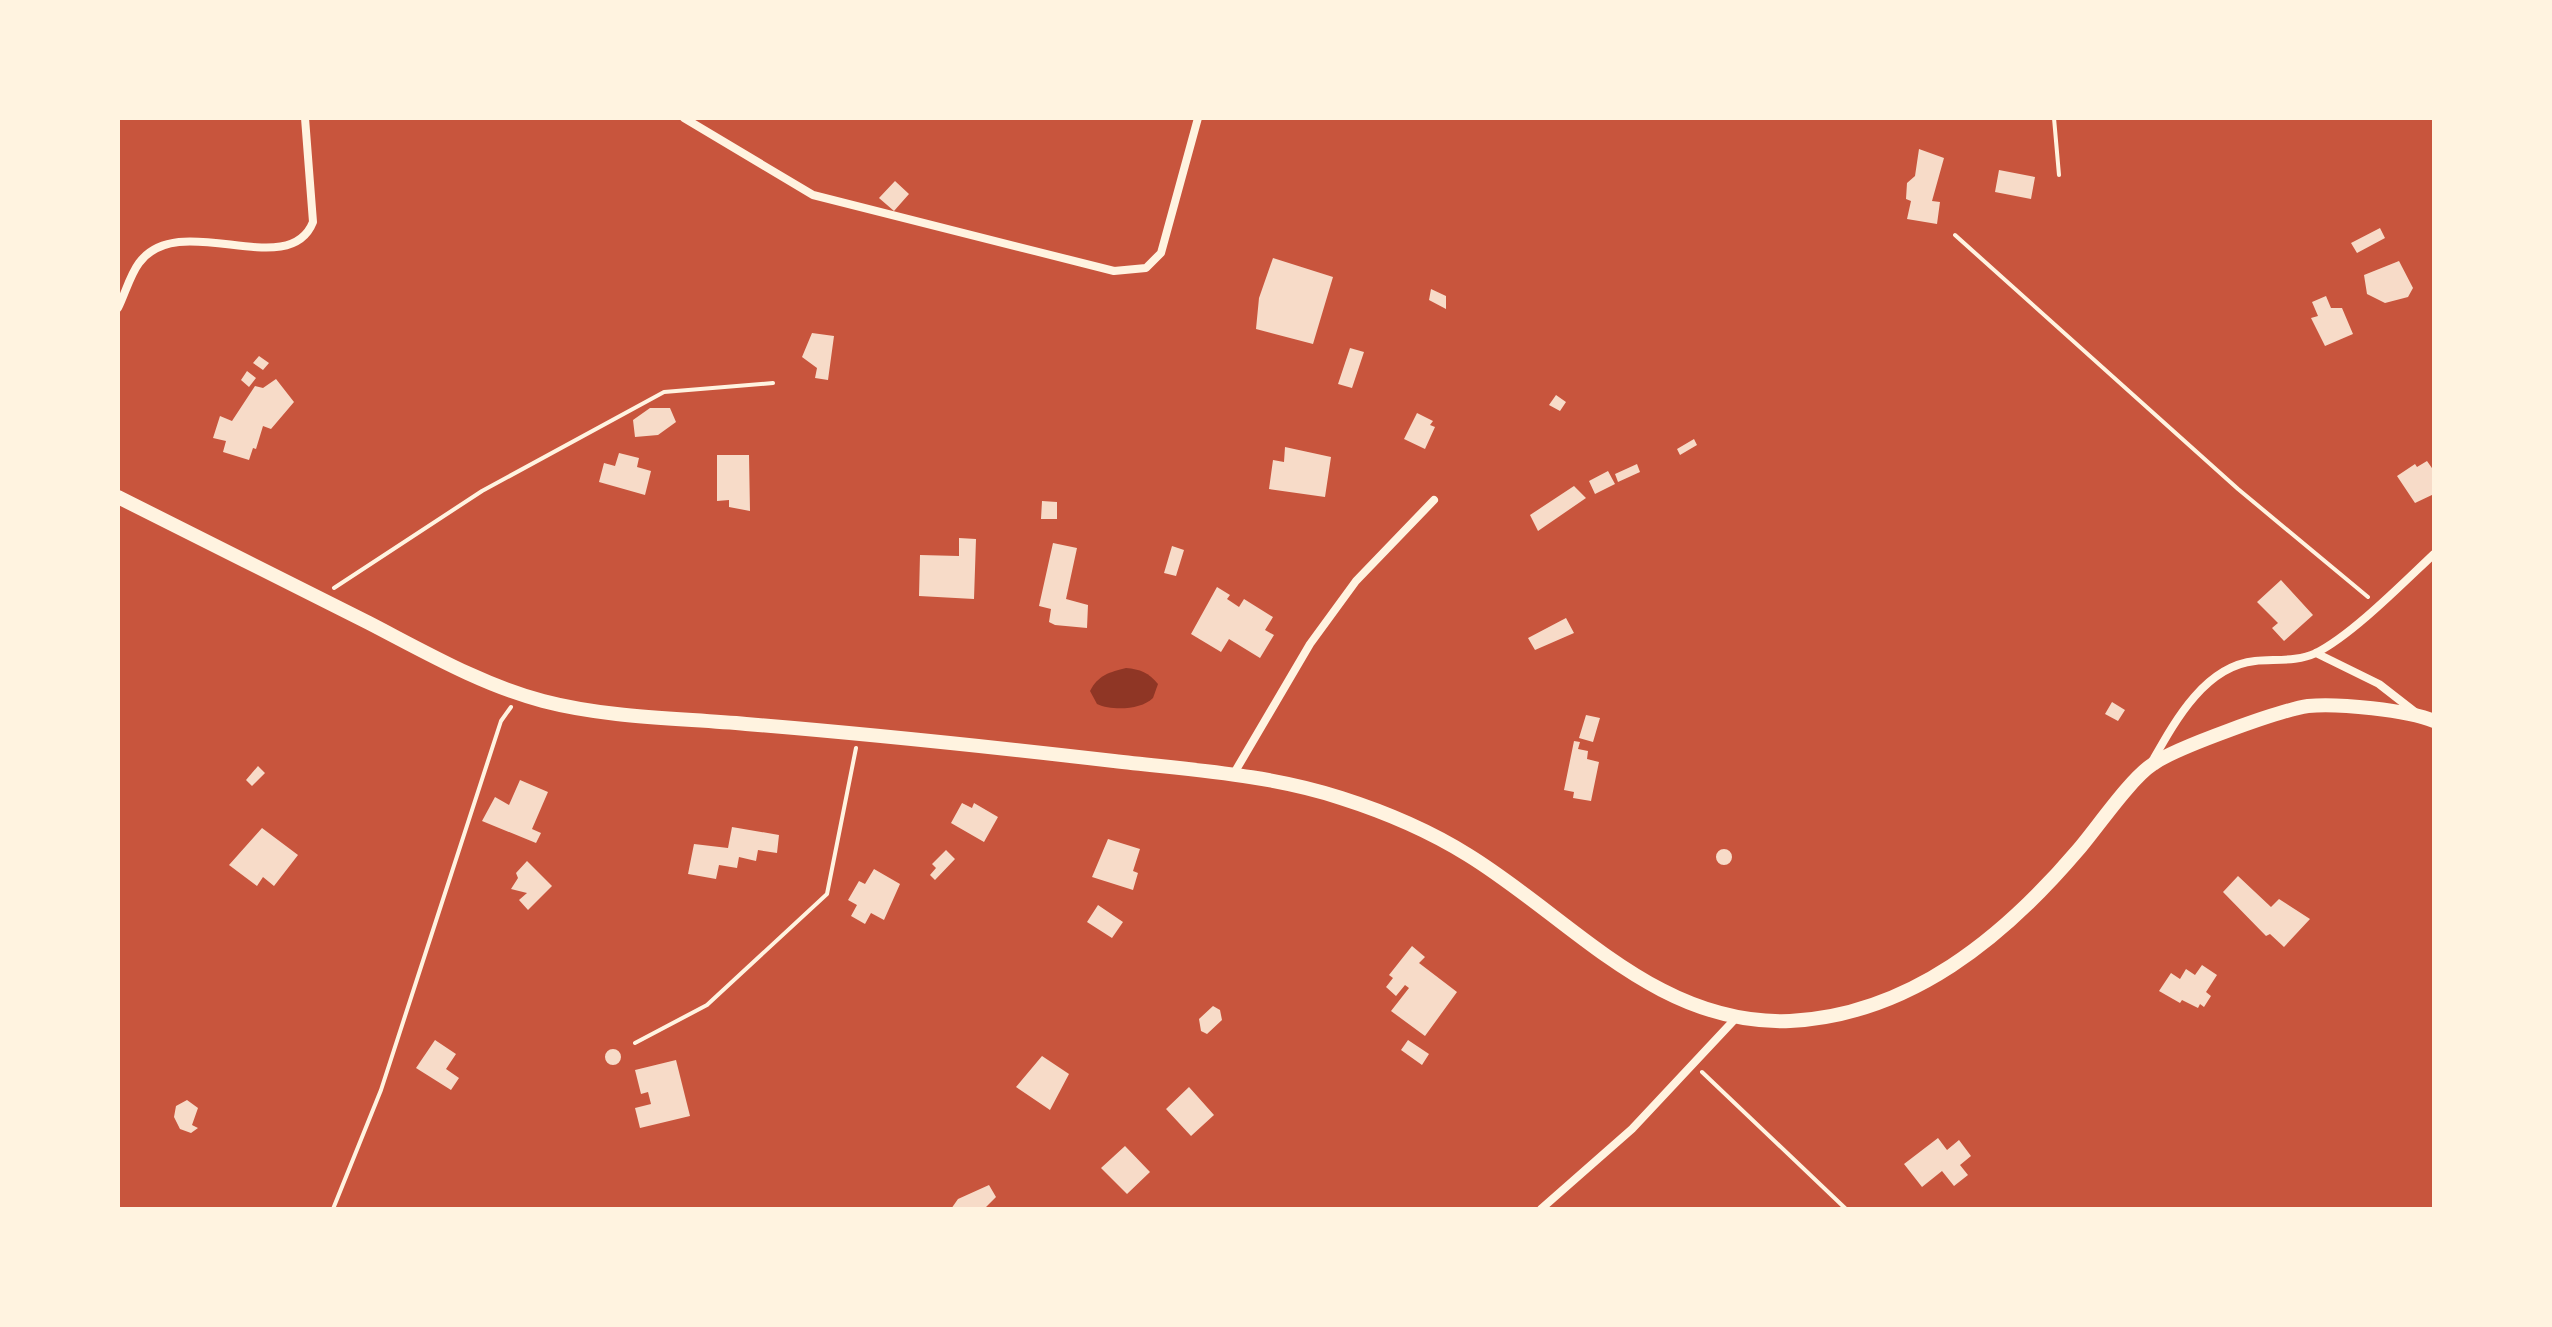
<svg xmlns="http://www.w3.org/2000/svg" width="2552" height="1327" font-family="'PT Sans',sans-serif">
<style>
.water{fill:#8f3625}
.building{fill:#f7dbc8}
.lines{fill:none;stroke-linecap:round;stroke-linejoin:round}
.path{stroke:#fff3e0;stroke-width:4}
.minor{stroke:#fff3e0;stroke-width:8}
.secondary{stroke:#fff3e0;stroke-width:14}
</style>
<rect width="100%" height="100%" fill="#c8553d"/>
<path class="water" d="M1126,668C1140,669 1149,673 1158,684L1153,698C1141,710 1112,711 1097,704L1090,691C1098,675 1110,672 1126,668Z"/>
<path class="building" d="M1919,149L1944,158L1932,201L1940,202L1937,224L1907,219L1911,201L1906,199L1907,183L1915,176Z
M1999,170L2035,177L2031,199L1995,192Z
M895,181L909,194L894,211L879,198Z
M2380,228L2385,238L2357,253L2351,243Z
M1273,258L1333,277L1313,344L1256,329L1259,298Z
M2399,261L2413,288L2408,297L2385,303L2367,294L2364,275Z
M1431,289L1446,296V309L1429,300Z
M2326,296L2331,308H2342L2353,334L2325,346L2311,318L2318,316L2312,302Z
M812,333L834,336L828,380L815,378L817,368L802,357Z
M1350,348L1364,352L1352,388L1338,384Z
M259,356L269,363L263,370L253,363Z
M247,371L256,378L249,387L241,380Z
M276,379L294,402L271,429L263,426L256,449L253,448L249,460L223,452L226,441L213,438L220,416L232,421L255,386L263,388Z
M1556,395L1566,402L1560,411L1549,405Z
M650,408H670L676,422L658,435L635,437L633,420Z
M1417,413L1433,421L1430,425L1435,427L1425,449L1404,439Z
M1694,439L1697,445L1680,455L1677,449Z
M1285,447L1331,457L1325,497L1269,489L1273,460L1284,462Z
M619,453L639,458L637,467L651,471L645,495L599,482L604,463L615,466Z
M717,455H749L750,511L729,507V500L717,501Z
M2427,461L2434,471V494L2415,503L2397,476L2415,464L2417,467Z
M1637,464L1640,472L1618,482L1615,474Z
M1608,471L1615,484L1595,494L1589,481Z
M1574,486L1586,498L1538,531L1530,515Z
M1042,501L1057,502V519H1041Z
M959,538L976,539L974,599L919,596L920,555L959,556Z
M1053,543L1077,548L1066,599L1088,605L1087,628L1055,625L1049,622L1051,609L1039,606Z
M1172,546L1184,550L1176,576L1164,573Z
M2281,580L2313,615L2284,641L2272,628L2278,623L2257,602Z
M1217,587L1230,595L1227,599L1239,607L1244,599L1273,617L1265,630L1274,635L1260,658L1229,639L1221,652L1191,634Z
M1566,618L1574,633L1535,650L1528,638Z
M2112,702L2125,710L2118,721L2105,714Z
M1586,715L1600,718L1593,742L1579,738Z
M1574,741L1580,742L1578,749L1588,751L1587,759L1599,762L1591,801L1573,798L1574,792L1564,790Z
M258,766L265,773L252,786L246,780Z
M520,780L548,792L532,829L541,833L536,843L482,821L495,797L509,805Z
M962,803L972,808L974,803L998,817L984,842L951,823Z
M732,827L779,835L777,853L758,850L756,861L739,857L737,868L719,865L716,879L688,874L694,844L728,848Z
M262,828L298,855L274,886L263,877L257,886L229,865Z
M1108,839L1140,849L1133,871L1138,873L1133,890L1092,877Z
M1716 857a8 8 0 1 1 16 0a8 8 0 1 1-16 0Z
M946,850L955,859L935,880L930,875L936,868L932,864Z
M527,861L552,886L528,910L519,900L527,893L511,889L518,878L516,873Z
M874,869L900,884L884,920L871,913L865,924L851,916L857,905L848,900L859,881L865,884Z
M2238,876L2271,907L2279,899L2310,919L2284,947L2270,934L2266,936L2223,892Z
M1098,905L1123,922L1112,938L1087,922Z
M1412,946L1425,957L1419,963L1457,992L1425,1036L1391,1011L1409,988L1405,985L1396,996L1386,987L1393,978L1389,975Z
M2202,965L2217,975L2206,992L2211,996L2204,1007L2200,1004L2198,1008L2182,1000L2180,1003L2159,991L2171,973L2180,979L2186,969L2195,975Z
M1213,1006L1220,1010L1222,1020L1207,1034L1201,1031L1199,1019Z
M435,1040L456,1054L446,1069L459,1078L451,1090L416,1068Z
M1408,1040L1429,1054L1422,1065L1401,1050Z
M605 1057a8 8 0 1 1 16 0a8 8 0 1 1-16 0Z
M1042,1056L1069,1074L1050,1110L1016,1087Z
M676,1060L690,1116L640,1128L635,1108L651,1104L648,1092L641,1094L635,1070Z
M1189,1087L1214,1115L1191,1136L1166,1109Z
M187,1100L198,1108L192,1125L198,1128L191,1133L180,1129L174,1117L176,1106Z
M1938,1138L1947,1150L1959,1140L1971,1156L1960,1165L1968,1175L1954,1186L1942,1171L1922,1187L1904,1164Z
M1125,1146L1150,1172L1127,1194L1101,1168Z
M989,1185L996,1197L984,1209H951L958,1199Z"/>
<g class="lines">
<path class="path" d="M2054,118L2059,175
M1955,235L2238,489L2368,597
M334,588L482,491L664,392L773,383
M635,1043L707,1005L827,894L856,748
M1702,1072L1846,1209
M333,1209L381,1090L501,721L511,707"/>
<path class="minor" d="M684,118L813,195L1114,271L1146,268L1161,253L1198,118
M118,308C125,294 130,275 139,263C179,208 289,283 313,222L305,118
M2316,653L2379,684L2415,712
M2153,760C2175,721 2205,666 2255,661C2275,659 2297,662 2316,653C2352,635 2403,583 2434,554
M1233,775L1310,644L1356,581L1434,500
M1541,1209L1632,1129L1736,1018"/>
<path class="secondary" d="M118,497C202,539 285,581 369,623C425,652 482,685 543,701C608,718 679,718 746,724C869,734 992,747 1114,761C1190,770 1268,774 1341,798C1385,812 1428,830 1468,855C1572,919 1657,1026 1790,1021C1910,1015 2004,937 2078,850C2097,828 2130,779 2153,764C2175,748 2281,710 2308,706C2337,703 2408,710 2434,721"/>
</g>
<rect width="2552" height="1327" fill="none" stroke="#fff3e0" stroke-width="240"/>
</svg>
